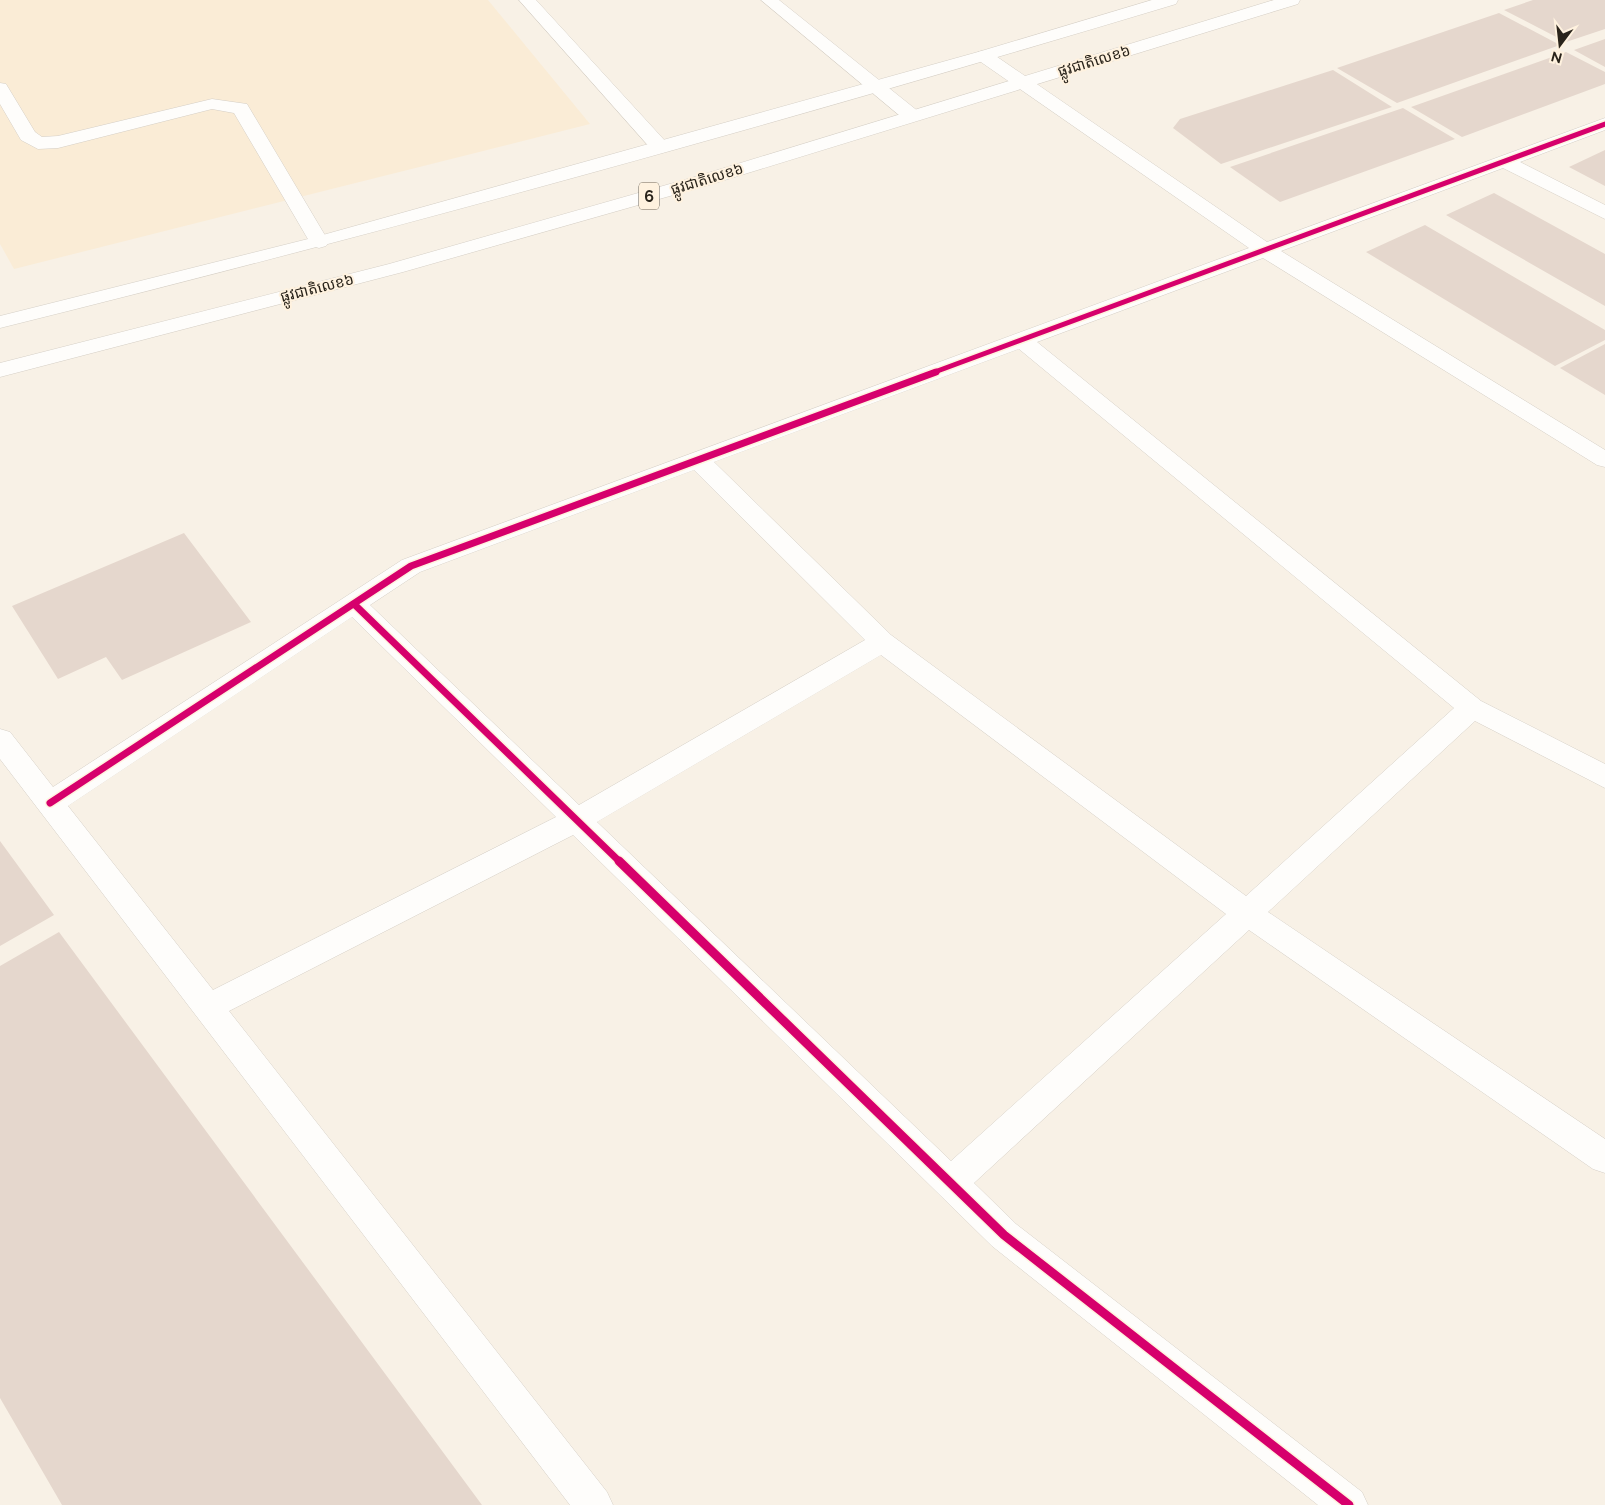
<svg xmlns="http://www.w3.org/2000/svg" width="1605" height="1505" font-family="Raleway,'Noto Sans Khmer',sans-serif">
<style>
.built{fill:#faecd6}
.building{fill:#e5d7cd}
.lines{fill:none;stroke-linecap:round;stroke-linejoin:round}
.minor-casing{stroke:#d5cfc6;stroke-width:1}
.highway-casing{stroke:#d5cfc6;stroke-width:1}
.minor{fill:#fefdfb;fill-rule:evenodd}
.highway{fill:#fefdfb;fill-rule:evenodd}
.cycleway-far2-casing{stroke:#fff2df;stroke-width:8}
.cycleway-far1-casing{stroke:#fff2df;stroke-width:10}
.cycleway-casing{stroke:#fff2df;stroke-width:12}
.cycleway-far2{stroke:#d6006c;stroke-width:5}
.cycleway-far1{stroke:#d6006c;stroke-width:7}
.cycleway{stroke:#d6006c;stroke-width:9}
.labels{text-anchor:middle;stroke-width:4;stroke-linejoin:round;paint-order:stroke}
.far-street-label{font-size:15px;fill:#2a241b;stroke:#fff2df}
.shield{fill:#fff2df;stroke:#6a6256;stroke-width:1}
.shield-label{font-size:16px;font-weight:bold;fill:#2a241b}
</style>
<rect width="100%" height="100%" fill="#f8f1e6"/>
<path class="built" d="M0,0H488L590,124L14,269L0,244Z"/>
<path class="building" d="M1533,0H1605V29L1566,42L1504,10Z
M1499,13L1560,45L1397,103L1337,68Z
M1605,39V67L1574,50Z
M1566,52L1605,72V84L1462,137L1411,107Z
M1333,70L1392,107L1221,164L1173,128L1180,119Z
M1403,108L1455,139L1280,202L1230,167Z
M1605,150V186L1569,167Z
M1494,193L1605,254V306L1446,215Z
M1425,225L1605,330V340L1555,366L1366,252Z
M1605,344V395L1560,368Z
M184,533L251,622L122,680L106,657L58,679L12,606Z
M0,841L54,915L0,946Z
M59,932L482,1505H62L0,1398V966Z"/>
<g class="lines">
<defs>
<path id="minor" d="M519,0H536L667,143L669,147L667,151H653Z
M761,0H779L919,112L921,116L919,120H905Z
M984,51L990,52L1267,242L1605,118V130L1520,162L1605,205V219L1503,168L1281,251L1605,450V467L1597,465L1263,258L1037,342L1481,701L1605,764V788L1475,721L1268,912L1605,1139V1173L1593,1169L1249,930L974,1183L1016,1224L1362,1492L1368,1505H1318L992,1246L573,835L229,1011L607,1492L613,1505H570L0,759V729L10,732L53,787L402,560L1249,248L978,60L975,56L978,52ZM1019,349L1454,708L1246,896L891,635L714,462ZM694,470L865,640L579,805L370,605L420,572ZM352,617L556,817L213,990L68,806ZM881,655L1226,914L951,1161L597,822Z
M0,83L6,84L35,132L42,137L58,136L212,99L247,104L329,242L326,246L319,248L312,246L234,113L212,109L58,148L38,149L21,140L0,104Z"/>
<path id="highway" d="M1152,0H1178L1176,4C787,121 395,230 0,328V316L312,238L978,52Z
M1274,0H1300L1298,4L712,184L403,272L0,377V363L389,264L698,176Z"/>
</defs>
<use href="#minor" class="minor-casing"/>
<use href="#highway" class="highway-casing"/>
<use href="#minor" class="minor"/>
<use href="#highway" class="highway"/>
<defs>
<path id="cycleway-far2" d="M932,373L1605,124"/>
<path id="cycleway-far1" d="M354,604L620,862
M50,803L411,566L936,372"/>
<path id="cycleway" d="M619,861L1004,1235L1349,1505"/>
</defs>
<use href="#cycleway-far2" class="cycleway-far2-casing"/>
<use href="#cycleway-far1" class="cycleway-far1-casing"/>
<use href="#cycleway" class="cycleway-casing"/>
<use href="#cycleway-far2" class="cycleway-far2"/>
<use href="#cycleway-far1" class="cycleway-far1"/>
<use href="#cycleway" class="cycleway"/>
</g>
<g class="labels">
<g class="far-street-label">
<text transform="translate(1094 61) rotate(-17)" y="5">ផ្លូវជាតិលេខ៦</text>
<text transform="translate(707 179) rotate(-17)" y="5">ផ្លូវជាតិលេខ៦</text>
<text transform="translate(317 288) rotate(-14)" y="5">ផ្លូវជាតិលេខ៦</text>
</g>
<rect class="shield" x="639" y="182.5" width="20" height="27" rx="4"/>
<g class="shield-label">
<text x="649" y="202">6</text>
</g>
</g>
<g transform="translate(1560 45) rotate(195)" stroke="#fff2df" stroke-width="4" paint-order="stroke">
<path d="M0-4L9 19L0 12L-9 19Z" fill="#2a241b"/>
<text y="-8" font-size="14" font-weight="bold" text-anchor="middle" fill="#2a241b">N</text>
</g>
</svg>
